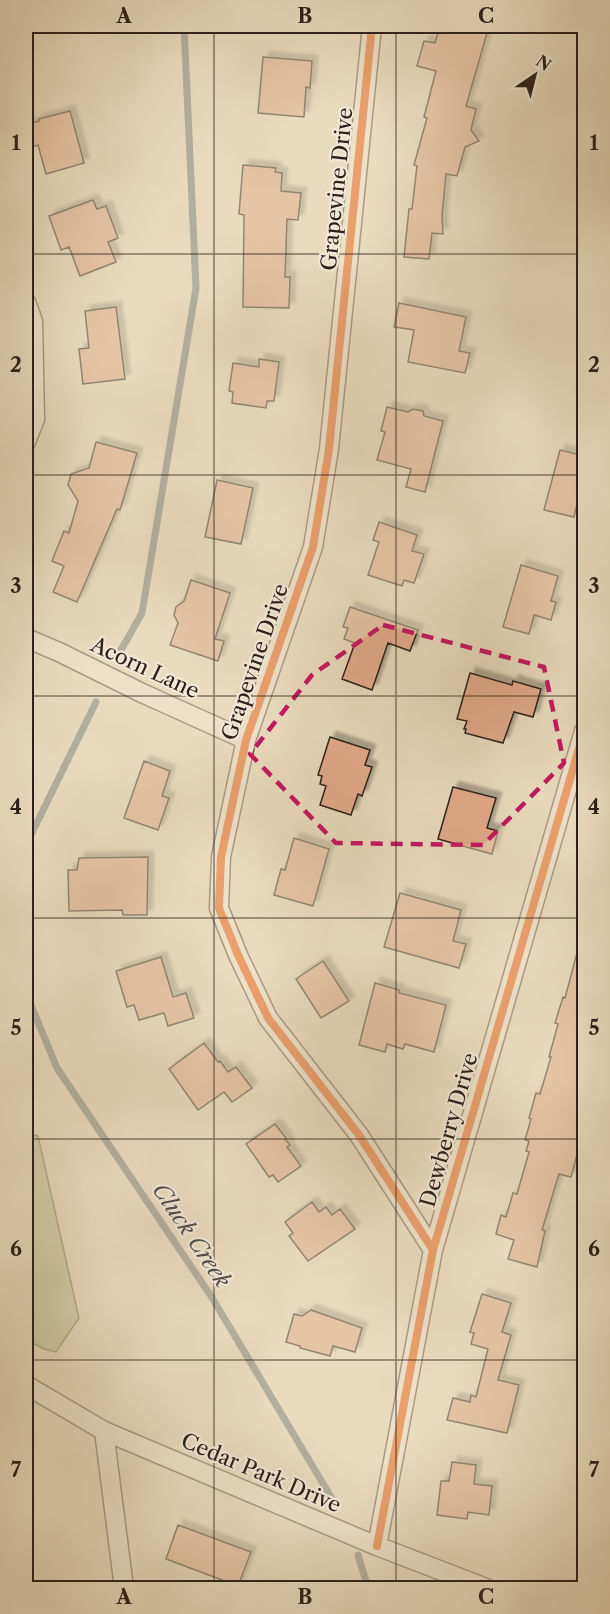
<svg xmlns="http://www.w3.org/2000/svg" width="610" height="1614" font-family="'Libre Caslon Text',serif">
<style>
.green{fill:#b5c093;stroke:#707056;stroke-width:1.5}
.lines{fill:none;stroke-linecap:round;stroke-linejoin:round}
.stream{stroke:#6d7c79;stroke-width:7}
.building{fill:#e2aa8c;stroke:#2b201a;stroke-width:1.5;filter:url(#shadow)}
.minor-casing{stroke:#5a4f43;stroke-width:21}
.minor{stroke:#f1e8d5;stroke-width:18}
.cycleway-casing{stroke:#f1e8d5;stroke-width:11}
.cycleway{stroke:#e8590c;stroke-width:8}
.marked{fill:none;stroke:#c2185b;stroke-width:4.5;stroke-dasharray:12 8;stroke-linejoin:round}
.grid{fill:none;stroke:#2b201a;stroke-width:1.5;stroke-opacity:0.55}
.labels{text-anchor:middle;stroke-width:4.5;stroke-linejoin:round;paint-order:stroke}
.street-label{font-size:21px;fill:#2b201a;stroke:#f1e8d5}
.water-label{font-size:22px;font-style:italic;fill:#4c4e49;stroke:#f1e8d5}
.neatline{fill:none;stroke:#2b201a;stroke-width:2}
.grid-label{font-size:20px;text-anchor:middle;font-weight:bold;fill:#2b201a}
</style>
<defs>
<filter id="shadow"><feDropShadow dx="5.5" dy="-5.5" stdDeviation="1.5" flood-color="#0004"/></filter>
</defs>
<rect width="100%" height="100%" fill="#e9dbbe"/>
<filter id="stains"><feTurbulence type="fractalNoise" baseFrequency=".00333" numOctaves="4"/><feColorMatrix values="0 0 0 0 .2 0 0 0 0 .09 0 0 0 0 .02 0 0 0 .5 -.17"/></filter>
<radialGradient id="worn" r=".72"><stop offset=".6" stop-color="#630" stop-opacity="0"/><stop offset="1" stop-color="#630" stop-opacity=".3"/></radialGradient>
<path class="green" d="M26,1132L38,1136L79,1318L56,1352L44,1349L26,1339Z"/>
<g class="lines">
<path class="stream" d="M121,650L142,613L196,288L184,26
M26,845L96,702
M26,993L57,1068L211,1296L331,1497
M358,1555L368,1588"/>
</g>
<path class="building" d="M440,26H489L466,106L476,109L471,130L479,141L465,147L457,176L446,174L442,216L443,234L432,233L429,259L404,257L409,209H412L417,166L414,165L427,118L424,117L436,71L417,66L424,41L435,43Z
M263,57L312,61L310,88L306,87L304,117L258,113Z
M70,111L84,163L46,174L38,145L28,148L26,137V125L39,121V119Z
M243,165L276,168L275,172L282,173L281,191L301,193L298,220L287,219L285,277H290L289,308L243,307L244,215L239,214Z
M93,200L97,209L106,206L118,238L108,242L116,262L80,276L69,247L61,250L49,216Z
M399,303L466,317L459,351L470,353L465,373L408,362L414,330L394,327Z
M116,307L125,379L83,384L79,349L89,348L85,311Z
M259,359L279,362L274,401H267L266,408L232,403L233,392L229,391L233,363L259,367Z
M387,407L408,412L413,409L423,411L424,416L443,421L425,492L406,487L411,469L377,460L385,432L381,431Z
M96,442L137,453L120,510L117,509L77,602L53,592L64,566L52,561L64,531L69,533L78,501L68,485L71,474L89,468Z
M560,450L585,456V488L581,487L574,517L544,510Z
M217,480L253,488L241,544L205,537Z
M379,522L417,535L412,551L424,554L414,583L404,580L402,586L368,575L379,542L373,540Z
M521,565L558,576L551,601L556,602L551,620L534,615L529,634L503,627Z
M191,580L230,593L215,639L224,641L218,661L170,645L178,623L174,615L176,607L184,601Z
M350,607L418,630L410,651L388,643L372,690L342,679L355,643L344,639L348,628L343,627Z
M470,673L512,685L513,681L541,689L533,717L514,712L503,743L465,733L466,729H464L467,721L457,719Z
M330,737L370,750L365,765L372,767L362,796L358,794L351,815L320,805L326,786L320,784L322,776L318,775Z
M144,761L170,771L162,796L169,798L158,830L124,818Z
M453,787L496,798L487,828L498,831L492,854L438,839Z
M294,838L329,849L313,906L274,895L281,869L285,870Z
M148,857L147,915H123L122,910L69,911L68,870H77L79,858Z
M400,893L461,910L453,941L466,944L459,968L384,947Z
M578,949H585V1141L581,1140L571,1177L559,1174L542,1230L545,1231L537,1267L508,1259L514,1240L496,1234L501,1215L506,1217L513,1193L517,1194L529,1152L526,1151L529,1141L525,1140L531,1119L529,1118L536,1093L540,1094L551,1057H549L558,1024L555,1023L563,997L565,998Z
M161,957L173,997L186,993L194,1018L168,1026L164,1013L139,1020L134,1005L127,1007L116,971Z
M323,961L349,1001L321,1018L296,979Z
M375,983L399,990V993L446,1005L434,1052L405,1044L403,1049L387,1044L385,1052L359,1045Z
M204,1043L218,1062L220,1061L228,1072L236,1067L252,1088L232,1102L224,1092L198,1110L169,1069Z
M275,1124L286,1138L285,1139L290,1145L287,1147L301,1166L278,1182L273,1175L269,1177L246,1144Z
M312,1202L319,1212L326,1207L332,1215L340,1209L355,1229L308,1261L289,1236L293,1233L285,1222Z
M482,1294L511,1303L502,1332L511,1335L498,1380L519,1385L507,1433L447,1420L453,1398L470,1402L471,1395L476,1397L488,1349L471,1344L474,1333L470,1332Z
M311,1310L362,1328L355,1352L333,1346L330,1356L300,1348V1346L286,1342L294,1314L302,1316Z
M452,1462L476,1465L474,1484L492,1486L489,1515L468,1512L467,1519L437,1515L441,1481H449Z
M178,1525L251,1552L238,1586L166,1559Z"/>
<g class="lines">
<defs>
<path id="minor" d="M372,26L329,449L313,547L246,740L221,857L219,908L238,955L268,1018L359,1135L433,1250
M26,302L33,321L35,419L26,442
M26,638L59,652L142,693L246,740
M26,1385L104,1431L377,1546L486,1588
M104,1431L124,1588
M377,1546L433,1250L584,731"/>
</defs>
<use href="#minor" class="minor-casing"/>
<use href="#minor" class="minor"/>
<defs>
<path id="cycleway" d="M372,26L329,449L313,547L246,740L221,857L219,908L238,955L268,1018L359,1135L433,1250
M377,1546L433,1250L584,731"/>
</defs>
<use href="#cycleway" class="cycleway-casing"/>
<use href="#cycleway" class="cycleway"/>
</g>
<path d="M0 0H610V1614H0ZM383,625L544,667L564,763L483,845L336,843L250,754L312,675Z" fill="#e9dbbe" fill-opacity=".55" fill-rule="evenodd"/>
<path class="marked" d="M383,625L544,667L564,763L483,845L336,843L250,754L312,675Z"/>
<path class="grid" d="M214,26V1588M396,26V1588M26,254H584M26,475H584M26,696H584M26,918H584M26,1139H584M26,1360H584"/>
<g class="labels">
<g class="street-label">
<text transform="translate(337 189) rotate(-84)" y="7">Grapevine Drive</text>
<text transform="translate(255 662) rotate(-71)" y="7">Grapevine Drive</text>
<text transform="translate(145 668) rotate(25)" y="7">Acorn Lane</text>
<text transform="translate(449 1130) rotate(-74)" y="7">Dewberry Drive</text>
<text transform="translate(261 1473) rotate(23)" y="7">Cedar Park Drive</text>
</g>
<g class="water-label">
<text transform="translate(192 1235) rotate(56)" y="8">Cluck Creek</text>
</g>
</g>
<rect width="610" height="1614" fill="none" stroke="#e9dbbe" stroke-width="66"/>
<g transform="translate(535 75) rotate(35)" stroke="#f1e8d5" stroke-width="4.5" paint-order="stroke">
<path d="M0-4.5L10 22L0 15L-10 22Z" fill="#2b201a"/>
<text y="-9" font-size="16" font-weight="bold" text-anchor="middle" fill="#2b201a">N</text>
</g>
<rect x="33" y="33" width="544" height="1548" class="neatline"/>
<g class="grid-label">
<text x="124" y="23">A</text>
<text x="305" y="23">B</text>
<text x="486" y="23">C</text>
<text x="16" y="150">1</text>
<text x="594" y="150">1</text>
<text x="16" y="372">2</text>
<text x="594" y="372">2</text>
<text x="16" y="593">3</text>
<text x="594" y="593">3</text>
<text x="16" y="814">4</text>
<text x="594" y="814">4</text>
<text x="16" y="1035">5</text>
<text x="594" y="1035">5</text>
<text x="16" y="1256">6</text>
<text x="594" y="1256">6</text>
<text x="16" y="1477">7</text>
<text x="594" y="1477">7</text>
<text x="124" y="1604">A</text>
<text x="305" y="1604">B</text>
<text x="486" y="1604">C</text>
</g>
<rect width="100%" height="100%" filter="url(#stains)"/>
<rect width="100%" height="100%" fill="url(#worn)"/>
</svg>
